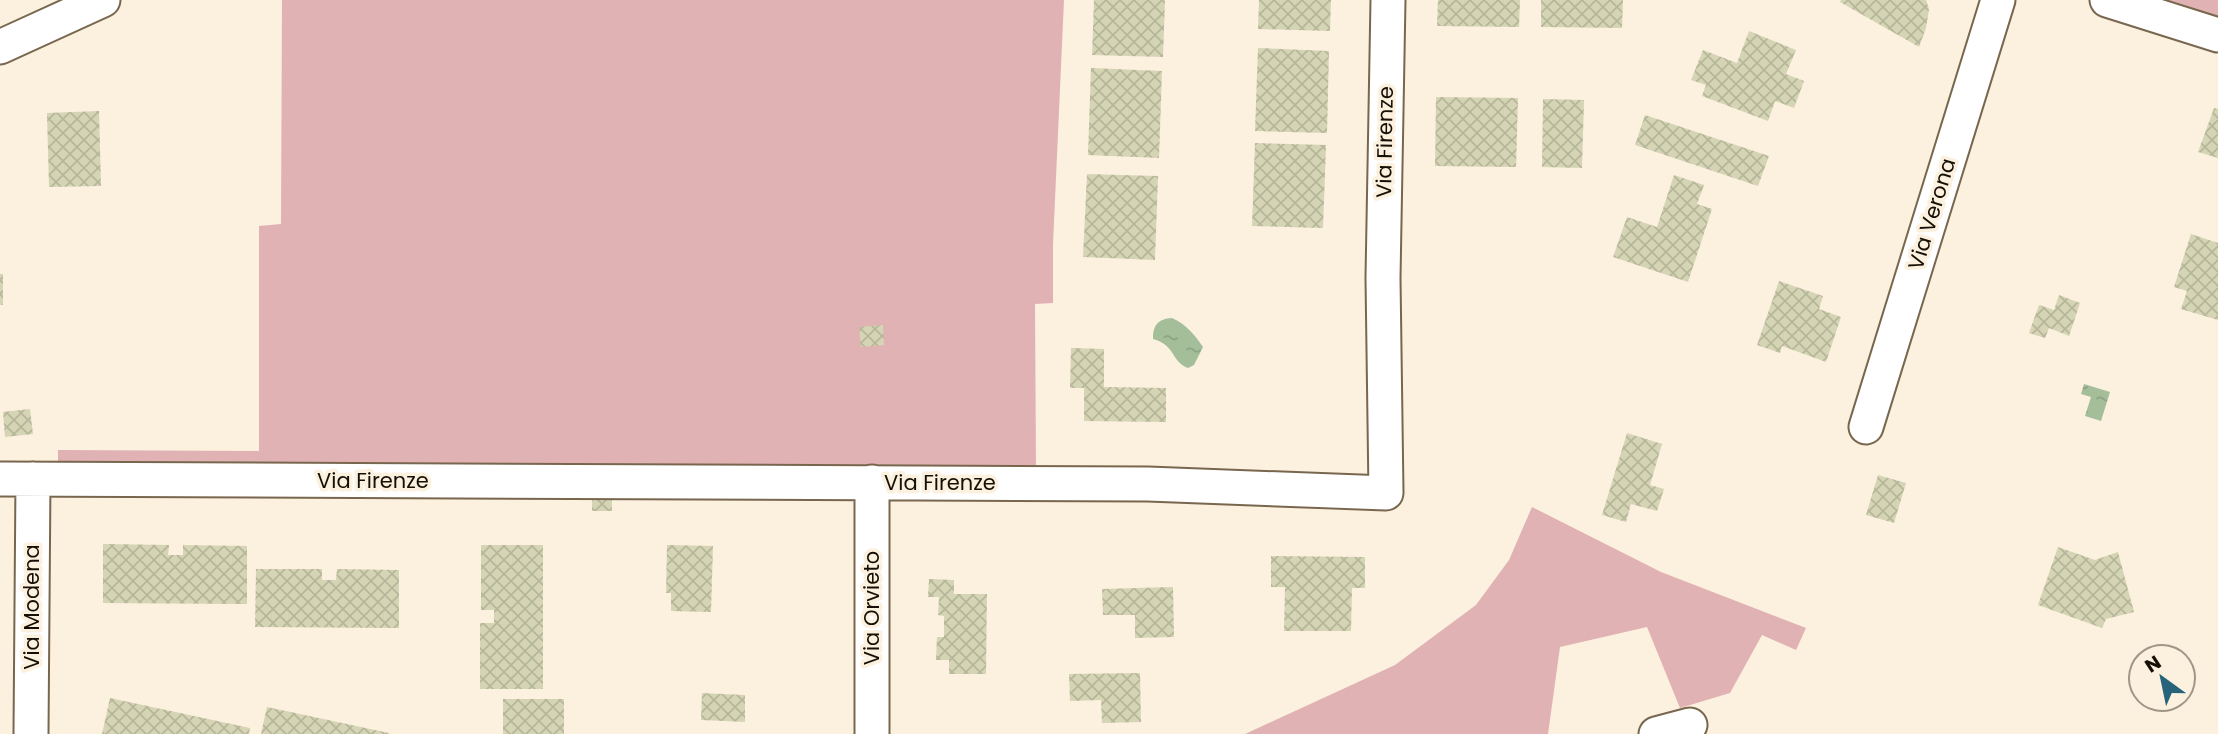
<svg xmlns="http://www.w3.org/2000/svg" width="2218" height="734" font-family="Poppins,sans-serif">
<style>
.green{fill:#e1b2b3}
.water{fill:url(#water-ripples)}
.building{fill:url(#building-cross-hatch)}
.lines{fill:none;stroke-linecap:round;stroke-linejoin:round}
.street-casing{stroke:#78674e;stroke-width:37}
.street{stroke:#fff;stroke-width:33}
.labels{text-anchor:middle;stroke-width:7;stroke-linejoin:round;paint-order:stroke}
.street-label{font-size:21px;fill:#150f05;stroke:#fcf0df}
</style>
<defs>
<pattern id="water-ripples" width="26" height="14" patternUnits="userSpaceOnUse" patternTransform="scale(1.75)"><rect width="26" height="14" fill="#a4be9a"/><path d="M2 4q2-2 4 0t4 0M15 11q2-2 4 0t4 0" fill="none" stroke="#8ca283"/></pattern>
<pattern id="building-cross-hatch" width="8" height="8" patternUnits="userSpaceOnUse" patternTransform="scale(1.75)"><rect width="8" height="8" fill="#d5d5b5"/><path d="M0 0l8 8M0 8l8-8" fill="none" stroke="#b6b69a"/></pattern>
</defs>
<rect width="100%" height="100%" fill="#fcf0df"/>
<path class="green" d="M282,0H1064L1053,244V303L1035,304L1036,470L58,463V450L259,451V226L281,224Z
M2151,0H2218V22Z
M1532,507L1661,572L1806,628L1796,650L1762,635L1730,693L1680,708L1647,627L1560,647L1548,734H1245L1395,665L1476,605L1509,560Z"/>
<path class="water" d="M1172,318C1186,324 1194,334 1203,347L1194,365L1188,368C1171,362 1176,345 1153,339C1153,325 1158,319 1172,318Z
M2084,384L2110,392L2101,421L2085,416L2091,397L2081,394Z"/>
<path class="building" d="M1094,0H1165L1163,57L1092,55Z
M1259,0H1331L1330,31L1258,29Z
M1438,0H1520L1519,27L1437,26Z
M1541,0H1623L1622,28L1541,27Z
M1841,0H1926L1929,9L1926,28L1919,47L1840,2Z
M1749,31L1796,50L1786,74L1804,81L1794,108L1775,101L1768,121L1702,96L1706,85L1691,80L1703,50L1737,63Z
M1258,48L1329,51L1327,133L1255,131Z
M1091,68L1162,71L1159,158L1088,155Z
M1436,97L1518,98L1516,167L1435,166Z
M1543,99L1584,100L1582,168L1542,167Z
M2214,108L2218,109V158L2198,152Z
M99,111L101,186L49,187L47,113Z
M1645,115L1769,156L1758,186L1635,145Z
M1255,143L1326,145L1323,228L1252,226Z
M1087,174L1158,176L1155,260L1083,257Z
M1674,175L1704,185L1697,204L1712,209L1688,282L1613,257L1627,217L1657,227Z
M2191,234L2218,243V320L2181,309L2187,291L2174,287Z
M0,274H3V305H0Z
M1779,281L1823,296L1819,309L1841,317L1826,362L1782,346L1780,353L1757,345Z
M2059,295L2080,303L2069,336L2049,328L2045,338L2029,333L2039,305L2054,310Z
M883,325L884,345L861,347L859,327Z
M1071,348L1104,349V387L1166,388V422L1084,421V388H1070Z
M30,409L33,434L5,437L3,412Z
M1627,433L1662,444L1650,485L1664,489L1657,511L1631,504L1626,522L1602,515Z
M1878,475L1906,483L1894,523L1866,515Z
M612,499V511H592V500Z
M103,544L169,545L168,555H183V545L247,546V604L103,603Z
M481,545H543V689H480V623H494V610H481Z
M667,545L713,546L711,612L671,611V593H666Z
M2058,547L2095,560L2118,552L2134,612L2106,619L2102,628L2038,605Z
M1271,556L1365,557V588H1352L1351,631H1284L1285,587H1271Z
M256,569H322V580H336L337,569L399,570V628L255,627Z
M929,579L954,580V594H987L986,674H949V660H936L937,637H944V616L938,615L939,597H928Z
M1173,587L1174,637L1135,638V615H1103L1102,589Z
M1140,673L1141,722L1102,723L1101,700L1070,701L1069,674Z
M702,693L745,695V722L701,720Z
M110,698L250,728L249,734H102Z
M503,699H564V734H503Z
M267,707L389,733V734H261Z"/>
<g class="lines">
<defs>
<path id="street" d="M2107,0L2218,35
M0,47L103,0
M1866,427L1998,0
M0,479L1148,484L1386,493L1383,278L1388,0
M31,734L33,479
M872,734V482
M1656,734L1690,725"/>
</defs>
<use href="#street" class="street-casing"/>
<use href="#street" class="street"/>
</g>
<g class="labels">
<g class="street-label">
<text transform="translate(1385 142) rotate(-89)" y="7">Via Firenze</text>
<text transform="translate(1932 214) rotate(-73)" y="7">Via Verona</text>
<text x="373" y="488">Via Firenze</text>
<text x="940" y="490">Via Firenze</text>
<text transform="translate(32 607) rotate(-90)" y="7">Via Modena</text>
<text transform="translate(872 608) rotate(-90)" y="7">Via Orvieto</text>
</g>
</g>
<g transform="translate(2162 678) rotate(327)"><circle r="33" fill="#fcf0df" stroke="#a09688" stroke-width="2"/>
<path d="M0-5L12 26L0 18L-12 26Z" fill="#27637b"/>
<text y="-10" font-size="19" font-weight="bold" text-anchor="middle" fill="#150f05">N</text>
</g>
</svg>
